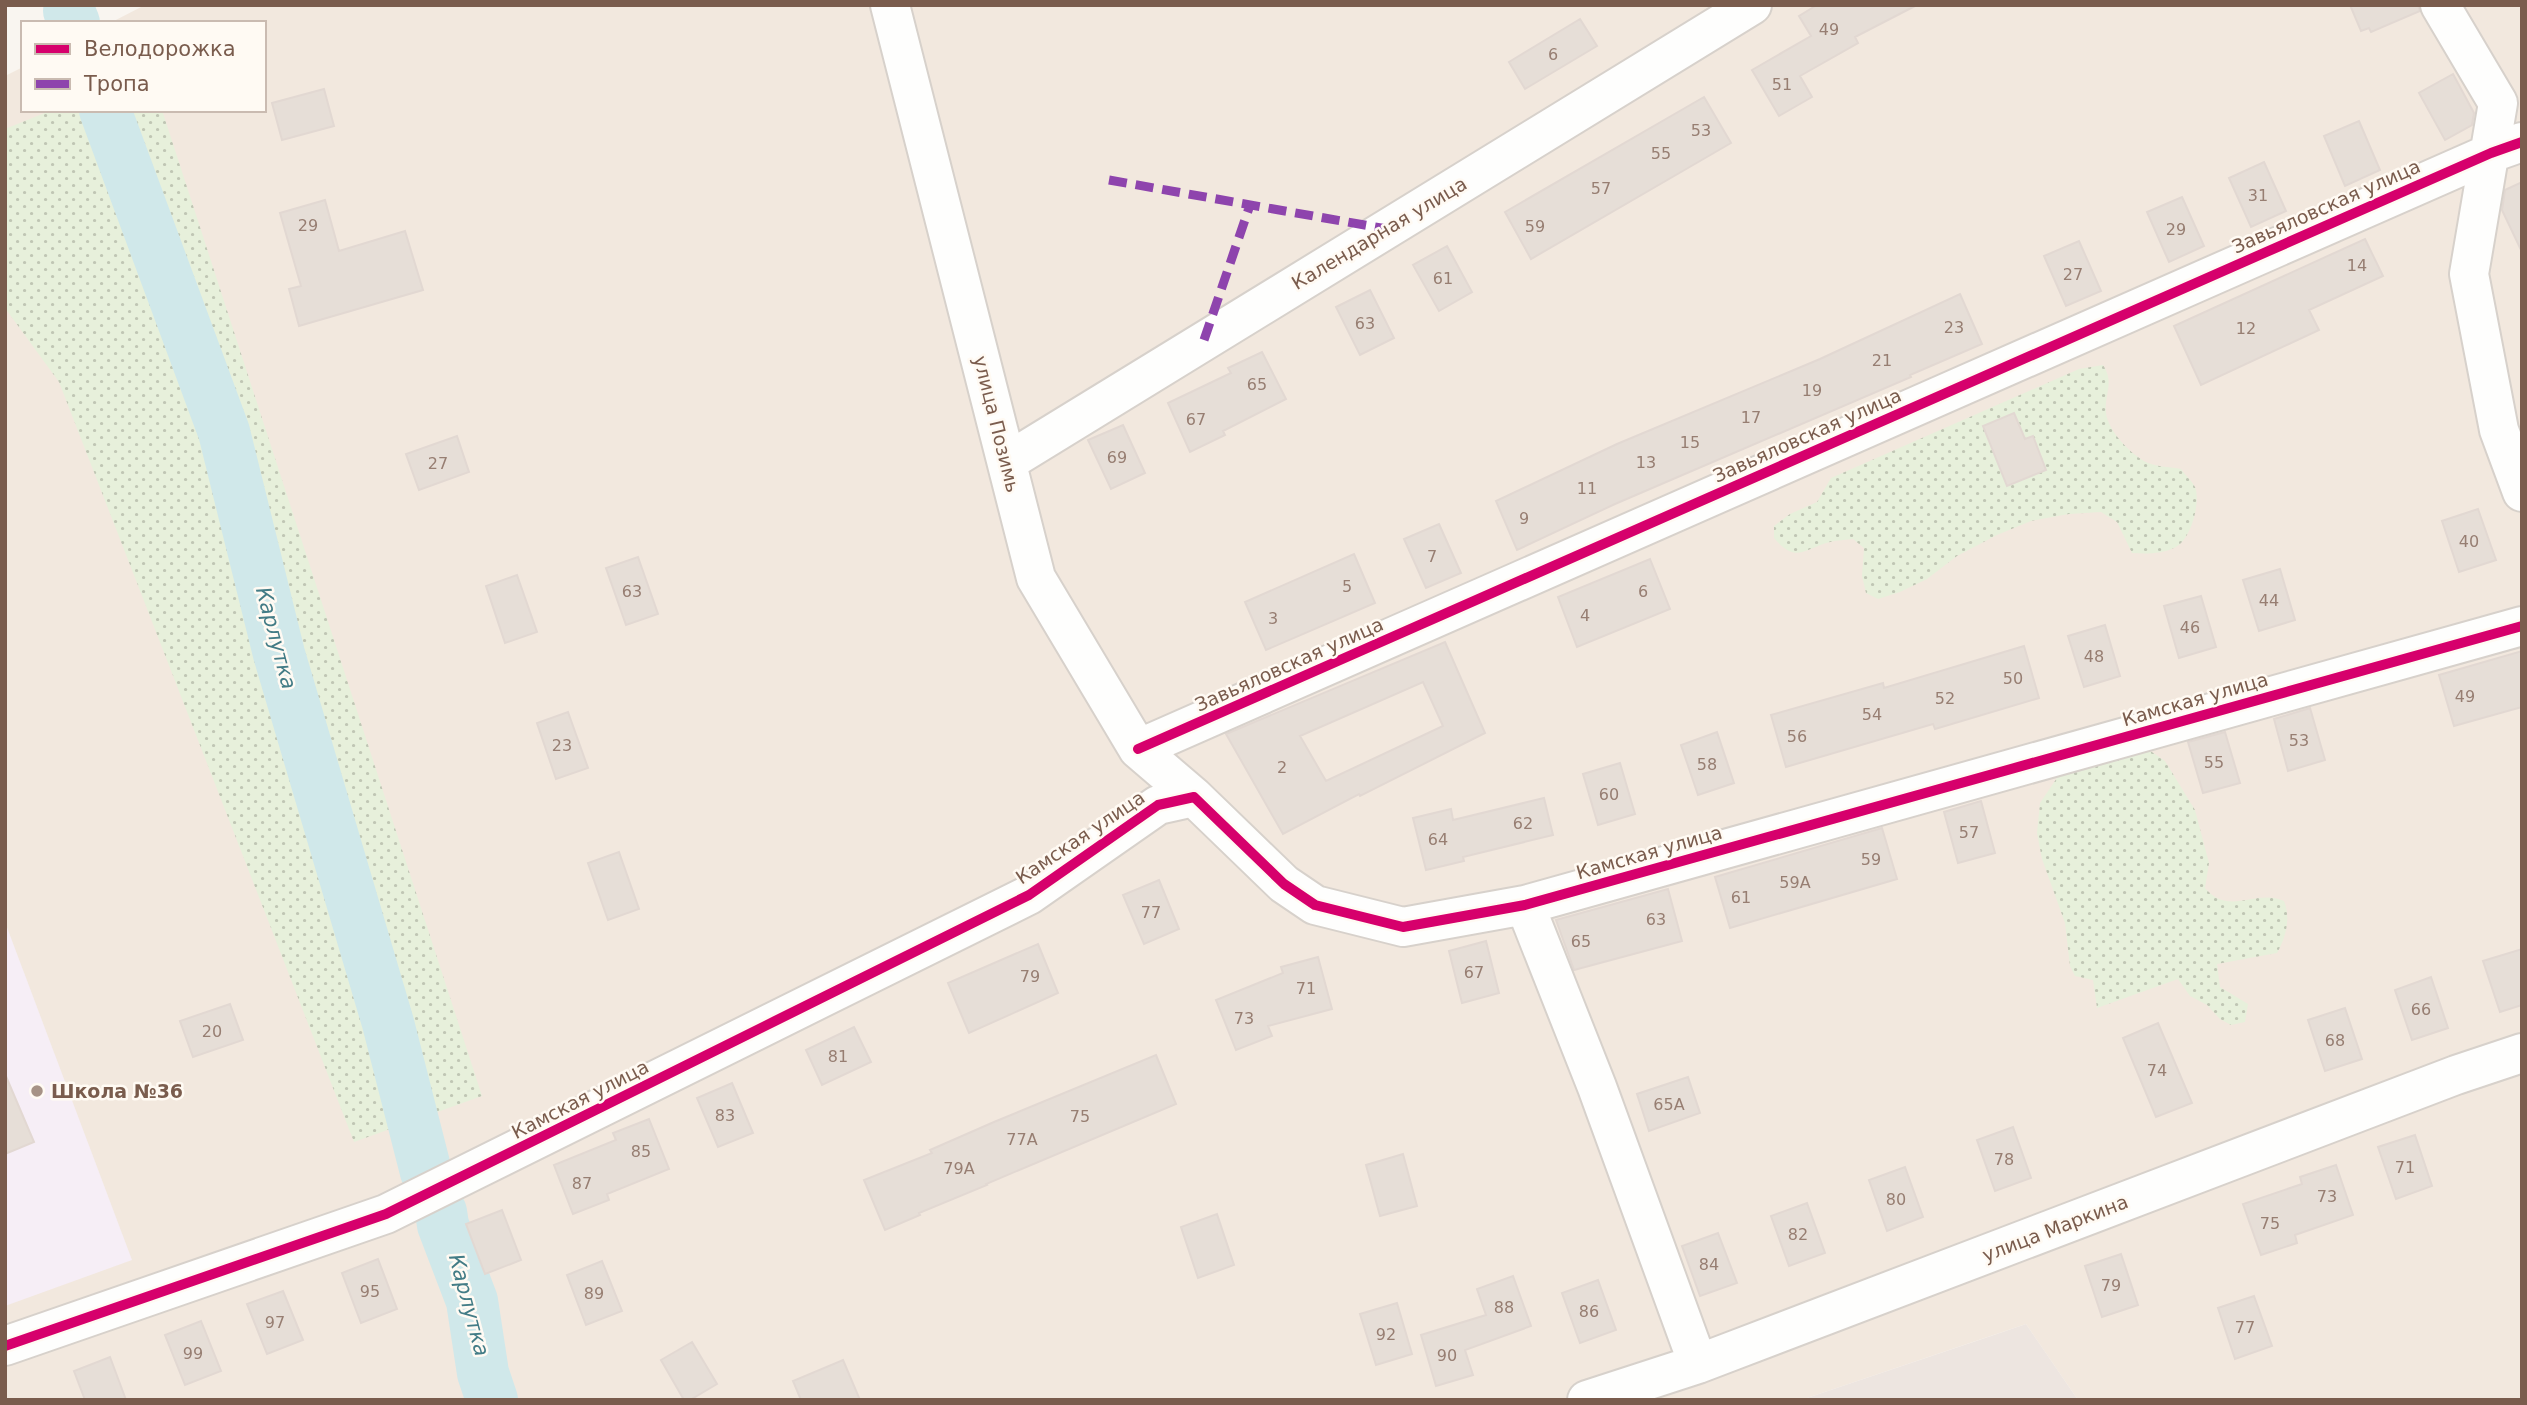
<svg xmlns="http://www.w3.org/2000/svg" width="2527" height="1405" font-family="'DejaVu Sans',sans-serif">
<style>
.residential{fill:#f2e8de}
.industrial{fill:#ede5e0}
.education{fill:#f6eef6}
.grass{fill:url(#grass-dots)}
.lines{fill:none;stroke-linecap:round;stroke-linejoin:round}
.river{stroke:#d0e8ea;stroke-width:52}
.building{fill:#e6ded7;stroke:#e2d8d2;stroke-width:2;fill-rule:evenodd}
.minor-casing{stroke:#d7d1cb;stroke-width:42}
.minor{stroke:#fefefd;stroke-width:38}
.quiet{stroke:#8e44ad;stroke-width:9;stroke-dasharray:18 9;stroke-linecap:butt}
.cycleway-casing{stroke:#fffaf3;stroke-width:15}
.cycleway{stroke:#d6006c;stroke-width:10}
.poi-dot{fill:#a69286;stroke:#fffaf3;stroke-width:2.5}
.labels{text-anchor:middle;stroke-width:5;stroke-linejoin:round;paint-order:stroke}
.number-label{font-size:16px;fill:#977e72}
.street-label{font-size:19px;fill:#7a5c4d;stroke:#fffaf3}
.poi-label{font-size:19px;font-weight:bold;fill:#7a5c4d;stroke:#fffaf3;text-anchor:start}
.water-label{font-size:21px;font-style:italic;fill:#437c86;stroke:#fffaf3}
</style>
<defs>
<pattern id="grass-dots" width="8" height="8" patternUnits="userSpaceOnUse" patternTransform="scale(1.75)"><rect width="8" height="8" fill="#e7f0db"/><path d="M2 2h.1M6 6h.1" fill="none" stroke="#c0c6b4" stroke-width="1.8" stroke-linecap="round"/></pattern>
</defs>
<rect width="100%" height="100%" fill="#f9f5f0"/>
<path class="residential" d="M145,5H2522V1400H2078L2026,1324L1801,1400H5V76L23,67V110H264V23H110Z"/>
<path class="industrial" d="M2026,1324L2078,1400H1801L1991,1336Z"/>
<path class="education" d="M5,922L132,1260L5,1306Z"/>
<path class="grass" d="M52,110H162L482,1096L354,1142L59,382L5,308V129Z
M2103,365C2115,384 2104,393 2106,413C2108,431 2132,456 2148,463C2158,467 2171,467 2181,469C2185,475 2192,481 2195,487C2201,502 2191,539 2176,547C2162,554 2147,554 2132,553L2117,522L2101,512L2069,514L2031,521L1997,535L1957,556L1927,579L1900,592L1878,599L1866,593L1862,576L1864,548L1853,539C1846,540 1837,540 1830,542C1804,549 1796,564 1774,538V526L1790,514L1817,502L1831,478L2079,369Z
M2149,750L2165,761L2195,810L2209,863L2205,888C2229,917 2256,888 2284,901C2291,918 2286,937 2277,953L2217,964L2220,987L2248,1004L2245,1022L2231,1025L2220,1019L2207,1005L2190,996L2178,979L2097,1008L2093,980L2075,976L2070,966L2065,923L2042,859L2037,833L2040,803L2063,769Z"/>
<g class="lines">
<path class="river" d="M69,11L74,23
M105,110L224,432L279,654L388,1023L426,1172
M441,1212L443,1225L472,1301L483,1373L492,1400"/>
</g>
<path class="building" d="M1817,5H1917L1855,37L1858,43L1800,76L1812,97L1779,116L1752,70L1811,36L1799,16Z
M2350,5H2418L2420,11L2371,32L2369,28L2361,31Z
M1580,19L1597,46L1525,89L1509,62Z
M2453,74L2474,113L2472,125L2445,140L2419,93Z
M324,89L334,126L282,140L272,103Z
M1704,97L1731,143L1531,259L1505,212Z
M2359,121L2380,170L2345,186L2324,136Z
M2264,162L2286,211L2251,227L2229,178Z
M2522,182V252L2502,210L2505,190Z
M2182,197L2204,246L2169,262L2147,212Z
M325,200L339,251L405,231L423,290L299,326L289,289L301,286L280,213Z
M2365,239L2383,276L2309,310L2319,330L2201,385L2174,326Z
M2079,241L2101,291L2066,306L2044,256Z
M1447,246L1472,292L1439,311L1413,265Z
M1370,290L1394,338L1360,355L1336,307Z
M1960,294L1982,344L1910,375L1911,377L1615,504L1517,550L1496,501L1617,444L1820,359Z
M1262,352L1286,399L1223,431L1225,435L1190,452L1168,403L1231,373L1228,368Z
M2014,413L2025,439L2033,436L2046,470L2007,486L1983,426Z
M1123,425L1145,473L1111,489L1088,440Z
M457,436L469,472L419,490L406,454Z
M2478,509L2496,560L2459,572L2442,521Z
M1439,524L1461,573L1426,588L1404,539Z
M1354,554L1375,603L1266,650L1245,602Z
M638,557L658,614L626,625L606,568Z
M1650,559L1670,609L1577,647L1558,597Z
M2280,569L2295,620L2259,631L2243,580Z
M517,575L537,632L505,643L486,586Z
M2201,596L2216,647L2179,658L2164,606Z
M2105,625L2120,676L2084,687L2068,636Z
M1445,642L1485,733L1360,796L1359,794L1283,834L1226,734ZM1423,682L1443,726L1326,781L1300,736Z
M2024,646L2039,698L1935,729L1933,724L1786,767L1771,715L1883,683L1884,688Z
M2522,651V707L2454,726L2439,675Z
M2310,708L2325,760L2288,771L2274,719Z
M568,712L588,768L556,779L537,723Z
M1717,732L1734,783L1698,795L1681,745Z
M2225,732L2240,783L2203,793L2188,742Z
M1620,763L1635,814L1598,825L1583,774Z
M1544,798L1553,835L1463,857L1464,861L1426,870L1413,818L1451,809L1453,820Z
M1981,801L1995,853L1958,863L1944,812Z
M1882,828L1897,879L1730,928L1715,877Z
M619,852L639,909L608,920L588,863Z
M1159,880L1179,929L1144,944L1123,895Z
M1668,889L1682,941L1574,970L1556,920Z
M1486,941L1499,993L1462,1003L1449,951Z
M1038,944L1058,993L969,1033L948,983Z
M2522,949V1005L2500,1012L2483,961Z
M1318,957L1332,1009L1268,1026L1272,1036L1236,1050L1216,1000L1283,973L1281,967Z
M2431,977L2448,1028L2412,1040L2395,990Z
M230,1004L243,1040L193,1057L180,1021Z
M2345,1008L2362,1059L2325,1071L2308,1020Z
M2158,1023L2192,1103L2156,1117L2123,1038Z
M854,1027L871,1062L822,1085L806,1050Z
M1156,1055L1176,1104L986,1184L987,1185L919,1213L920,1215L885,1230L864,1180L932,1153L930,1150L994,1122Z
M5,1074L34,1142L5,1154Z
M1688,1077L1700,1113L1649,1131L1637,1094Z
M732,1083L753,1133L718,1147L697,1098Z
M649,1119L669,1169L607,1194L609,1200L573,1214L554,1165L616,1140L613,1133Z
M2013,1127L2031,1178L1995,1191L1977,1140Z
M2415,1135L2432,1186L2396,1199L2378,1147Z
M1403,1154L1417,1206L1380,1216L1366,1165Z
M2336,1165L2353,1215L2295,1235L2297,1243L2261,1255L2243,1204L2302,1184L2300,1177Z
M1905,1167L1923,1217L1887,1231L1869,1180Z
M1807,1203L1825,1253L1789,1266L1771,1216Z
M502,1210L521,1260L485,1274L466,1224Z
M1217,1214L1234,1265L1198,1278L1181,1227Z
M1718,1233L1737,1283L1700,1296L1682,1246Z
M2121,1254L2138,1305L2102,1317L2085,1266Z
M378,1259L397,1309L361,1323L342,1273Z
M602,1261L622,1311L586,1325L567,1275Z
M1513,1276L1531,1326L1465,1350L1473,1375L1436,1386L1421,1335L1486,1315L1477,1289Z
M1598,1280L1616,1330L1580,1343L1562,1293Z
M283,1291L303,1340L267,1354L247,1304Z
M2254,1296L2272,1346L2235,1359L2218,1308Z
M1397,1303L1412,1354L1376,1365L1360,1314Z
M201,1321L221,1371L185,1385L165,1335Z
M692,1342L717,1384L690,1400H684L661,1360Z
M110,1357L126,1400H85L74,1371Z
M843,1360L860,1400H801L793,1381Z"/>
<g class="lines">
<defs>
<path id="minor" d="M890,5L1036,578L1138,749L1194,797
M2440,5L2498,103L2469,274L2499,430L2522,492
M1007,462L1752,5
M1138,749L2491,153L2522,142
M1525,905L1597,1087L1698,1364
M5,1346L386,1214L1029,895L1158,805L1194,797L1284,884L1315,905L1403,927L1525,905L2522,626
M1587,1400L1698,1364L2456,1075L2522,1053"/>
</defs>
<use href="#minor" class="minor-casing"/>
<use href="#minor" class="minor"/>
<path class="quiet" d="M1109,180L1387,229
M1204,340L1250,205"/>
<defs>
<path id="cycleway" d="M1138,749L2491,153L2522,142
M5,1346L386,1214L1029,895L1158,805L1194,797L1284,884L1315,905L1403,927L1525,905L2522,626"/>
</defs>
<use href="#cycleway" class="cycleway-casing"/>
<use href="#cycleway" class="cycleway"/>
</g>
<circle class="poi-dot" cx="37" cy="1091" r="7"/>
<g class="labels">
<g class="number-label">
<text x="1829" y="35">49</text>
<text x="1553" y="60">6</text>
<text x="1782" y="90">51</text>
<text x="1701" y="136">53</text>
<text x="1661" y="159">55</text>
<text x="1601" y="194">57</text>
<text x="2258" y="201">31</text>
<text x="308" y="231">29</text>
<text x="1535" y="232">59</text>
<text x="2176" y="235">29</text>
<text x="2357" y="271">14</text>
<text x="2073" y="280">27</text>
<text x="1443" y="284">61</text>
<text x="1365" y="329">63</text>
<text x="1954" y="333">23</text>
<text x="2246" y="334">12</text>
<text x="1882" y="366">21</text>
<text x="1257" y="390">65</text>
<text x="1812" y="396">19</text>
<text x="1751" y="423">17</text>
<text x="1196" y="425">67</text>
<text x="1690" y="448">15</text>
<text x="1117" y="463">69</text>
<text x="1646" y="468">13</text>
<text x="438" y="469">27</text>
<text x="1587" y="494">11</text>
<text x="1524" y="524">9</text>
<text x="2469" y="547">40</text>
<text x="1432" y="562">7</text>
<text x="1347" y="592">5</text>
<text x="632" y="597">63</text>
<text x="1643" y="597">6</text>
<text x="2269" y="606">44</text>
<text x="1585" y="621">4</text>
<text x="1273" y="624">3</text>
<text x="2190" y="633">46</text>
<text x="2094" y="662">48</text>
<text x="2013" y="684">50</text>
<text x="2465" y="702">49</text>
<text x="1945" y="704">52</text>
<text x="1872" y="720">54</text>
<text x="1797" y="742">56</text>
<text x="2299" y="746">53</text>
<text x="562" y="751">23</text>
<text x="2214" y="768">55</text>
<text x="1707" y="770">58</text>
<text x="1282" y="773">2</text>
<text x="1609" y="800">60</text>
<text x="1523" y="829">62</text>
<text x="1969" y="838">57</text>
<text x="1438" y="845">64</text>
<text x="1871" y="865">59</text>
<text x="1795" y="888">59А</text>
<text x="1741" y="903">61</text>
<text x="1151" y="918">77</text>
<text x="1656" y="925">63</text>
<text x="1581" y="947">65</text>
<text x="1474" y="978">67</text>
<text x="1030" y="982">79</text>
<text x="1306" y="994">71</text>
<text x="2421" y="1015">66</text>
<text x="1244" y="1024">73</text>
<text x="212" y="1037">20</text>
<text x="2335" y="1046">68</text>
<text x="838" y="1062">81</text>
<text x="2157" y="1076">74</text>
<text x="1669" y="1110">65А</text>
<text x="725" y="1121">83</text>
<text x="1080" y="1122">75</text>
<text x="1022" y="1145">77А</text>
<text x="641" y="1157">85</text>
<text x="2004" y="1165">78</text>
<text x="2405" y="1173">71</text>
<text x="959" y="1174">79А</text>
<text x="582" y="1189">87</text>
<text x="2327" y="1202">73</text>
<text x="1896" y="1205">80</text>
<text x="2270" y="1229">75</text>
<text x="1798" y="1240">82</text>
<text x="1709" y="1270">84</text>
<text x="2111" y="1291">79</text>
<text x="370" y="1297">95</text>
<text x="594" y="1299">89</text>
<text x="1504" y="1313">88</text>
<text x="1589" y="1317">86</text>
<text x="275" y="1328">97</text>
<text x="2245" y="1333">77</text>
<text x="1386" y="1340">92</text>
<text x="193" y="1359">99</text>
<text x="1447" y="1361">90</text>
</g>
<g class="street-label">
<text transform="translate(2326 206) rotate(-24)" y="7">Завьяловская улица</text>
<text transform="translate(1379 233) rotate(-31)" y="7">Календарная улица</text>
<text transform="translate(997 424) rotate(76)" y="7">улица Позимь</text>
<text transform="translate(1807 435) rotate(-24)" y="7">Завьяловская улица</text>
<text transform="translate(1289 664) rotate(-24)" y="7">Завьяловская улица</text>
<text transform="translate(2195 699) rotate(-16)" y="7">Камская улица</text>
<text transform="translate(1080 837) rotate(-34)" y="7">Камская улица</text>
<text transform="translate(1649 852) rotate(-16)" y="7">Камская улица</text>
<text transform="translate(580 1099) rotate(-27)" y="7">Камская улица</text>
<text transform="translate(2055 1228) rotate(-21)" y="7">улица Маркина</text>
</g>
<g class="poi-label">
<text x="51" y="1098">Школа №36</text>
</g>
<g class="water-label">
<text transform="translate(276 638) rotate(75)" y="7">Карлутка</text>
<text transform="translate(469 1305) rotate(75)" y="7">Карлутка</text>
</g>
</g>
<rect width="2527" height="1405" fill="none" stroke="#7a5c4d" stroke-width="14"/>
<rect x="21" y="21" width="245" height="91" fill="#fffaf3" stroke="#cabbb1" stroke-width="2"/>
<rect x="35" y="44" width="35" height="10" fill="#d6006c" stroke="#cabbb1" stroke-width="2"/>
<text x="84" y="56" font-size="21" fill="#7a5c4d">Велодорожка</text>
<rect x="35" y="79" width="35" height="10" fill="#8e44ad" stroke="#cabbb1" stroke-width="2"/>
<text x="84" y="91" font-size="21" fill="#7a5c4d">Тропа</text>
</svg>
